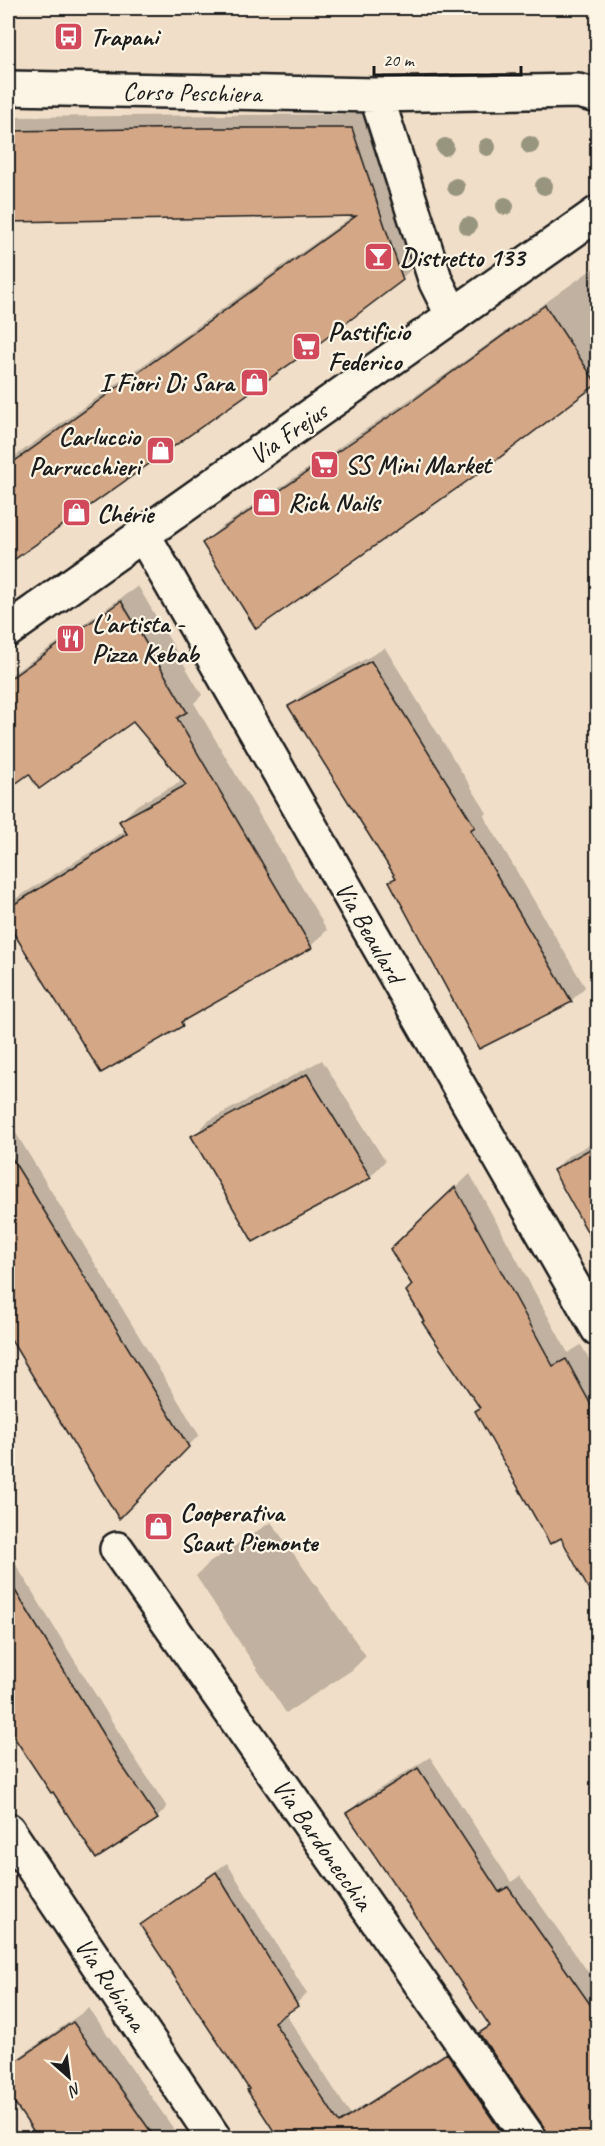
<svg xmlns="http://www.w3.org/2000/svg" width="605" height="2146" font-family="Caveat,sans-serif">
<style>
.shadow{fill:#0003}
.building{fill:#d4a786;stroke:#1c1c1c;stroke-width:1.5}
.lines{fill:none;stroke-linecap:round;stroke-linejoin:round}
.minor-casing{stroke:#1c1c1c;stroke-width:38}
.minor{stroke:#fcf5e5;stroke-width:33}
.tree{fill:#98957f}
.labels{text-anchor:middle;stroke-width:4.5;stroke-linejoin:round;paint-order:stroke}
.poi-label{font-size:26px;font-weight:bold;fill:#1c1c1c;stroke:#fcf5e5;text-anchor:start}
.street-label{font-size:26px;fill:#1c1c1c;stroke:#fcf5e5}
</style>
<rect width="100%" height="100%" fill="#f0dec8"/>
<filter id="ink" filterUnits="userSpaceOnUse"><feTurbulence type="fractalNoise" baseFrequency=".0167" numOctaves="2"/><feDisplacementMap in="SourceGraphic" scale="12" xChannelSelector="R" yChannelSelector="G"/><feConvolveMatrix kernelMatrix="1 2 1 2 8 2 1 2 1" color-interpolation-filters="sRGB"/></filter>
<g filter="url(#ink)">
<path class="shadow" d="M367,114L418,263L402,278L8,562V461L354,215L8,220V117Z
M598,265V382L485,467L204,543L220,528L428,387Z
M598,540V566L588,549Z
M138,586L202,695L194,703L327,930L311,946L194,1013L182,1024L101,1071L8,922V908L18,897L126,830L121,821L137,805L184,780L134,720L30,772L8,787V677Z
M385,648L487,813L484,816L585,987L571,1001L480,1047L391,882L396,876L290,706L304,693Z
M322,1060L385,1161L370,1177L193,1137L208,1121Z
M8,1120L199,1435L119,1517L8,1332Z
M598,1140V1247L554,1170L568,1156Z
M470,1174L568,1353L581,1345L598,1375V1602L561,1536L477,1411L481,1407L425,1321L414,1285L407,1234Z
M271,1522L366,1656L352,1670L286,1713L196,1576L209,1563Z
M8,1552L132,1754L167,1807L157,1818L53,1790L51,1791L8,1725Z
M430,1757L511,1882L520,1876L598,1986V2098L546,2129L480,2033L491,2023L348,1813L360,1801Z
M227,1863L307,1994L285,2013L350,2114L458,2044L523,2138H281L251,2088L142,1925L152,1915Z
M89,2008L180,2138H41L8,2092V2065Z"/>
<path class="building" d="M206,128H352L403,280L321,342L8,564V466L356,216L8,222V131Z
M545,305L597,384L486,468L256,629L202,543L411,402Z
M121,601L187,712L177,718L312,948L181,1022L183,1026L101,1073L8,924V908L127,834L119,821L186,785L133,722L39,789L29,774L8,789V680Z
M371,661L475,827L470,830L572,1002L479,1049L389,881L396,878L288,706Z
M307,1074L371,1178L253,1242L191,1136Z
M597,1145V1249L553,1170Z
M8,1152L189,1447L119,1519L8,1335Z
M455,1187L553,1366L566,1359L597,1416V1605L561,1538L550,1544L475,1411L480,1408L422,1322L424,1321L406,1291L412,1285L390,1249Z
M8,1579L121,1764L158,1819L96,1859L53,1792L51,1793L8,1728Z
M418,1768L499,1892L508,1887L597,2014V2139H547L544,2127L479,2033L490,2026L346,1813Z
M216,1872L298,2006L274,2022L339,2123L447,2053L506,2139H279L247,2090L249,2089L140,1925Z
M73,2022L130,2102L156,2139H39L8,2094V2067Z"/>
<g class="lines">
<defs>
<path id="minor" d="M8,88L376,95L578,91L598,96
M376,95L436,282L453,316
M144,536L598,1329
M8,630L598,213
M117,1549L529,2138
M8,1830L214,2138"/>
</defs>
<use href="#minor" class="minor-casing"/>
<use href="#minor" class="minor"/>
</g>
<g class="tree">
<circle cx="530" cy="145" r="9"/>
<circle cx="445" cy="147" r="9"/>
<circle cx="487" cy="147" r="9"/>
<circle cx="544" cy="186" r="9"/>
<circle cx="456" cy="187" r="9"/>
<circle cx="505" cy="206" r="9"/>
<circle cx="468" cy="226" r="9"/>
</g>
</g>
<defs>
<symbol id="bus-square" viewBox="-11 -11 22 22"><rect x="-9" y="-9" width="18" height="18" rx="4" fill="#d1495b" stroke="#fcf5e5"/><path d="M-5-6H5V4H4V6H2V4H-2V6H-4V4H-5ZM-3.5-4V0h7V-4ZM-3.5 1.2v1.5H-2V1.2ZM2 1.2v1.5H3.5V1.2Z" fill="#fff"/></symbol>
<symbol id="bar-square" viewBox="-11 -11 22 22"><rect x="-9" y="-9" width="18" height="18" rx="4" fill="#d1495b" stroke="#fcf5e5"/><path d="M-6-5H6L.8 .8V4.5H3.5V6h-7V4.5H-.8V.8Z" fill="#fff"/></symbol>
<symbol id="supermarket-square" viewBox="-11 -11 22 22"><rect x="-9" y="-9" width="18" height="18" rx="4" fill="#d1495b" stroke="#fcf5e5"/><path d="M-6-5.5h2.5l.6 2H6L4.5 2H-2.5L-4.4-4H-6ZM-1.5 3.2a1.3 1.3 0 1 0 .1 0ZM3 3.2a1.3 1.3 0 1 0 .1 0Z" fill="#fff"/></symbol>
<symbol id="shop-square" viewBox="-11 -11 22 22"><rect x="-9" y="-9" width="18" height="18" rx="4" fill="#d1495b" stroke="#fcf5e5"/><path d="M-5-2.5h2.3a2.7 3.5 0 0 1 5.4 0H5L5.5 6h-11ZM-1.5-2.5h3a1.5 2.3 0 0 0-3 0Z" fill="#fff"/></symbol>
<symbol id="restaurant-square" viewBox="-11 -11 22 22"><rect x="-9" y="-9" width="18" height="18" rx="4" fill="#d1495b" stroke="#fcf5e5"/><path d="M-5-6h1v4h1v-4h1v4h1v-4h1v5L-1.5 .5V6h-2V.5L-5-1ZM5-6V6H3V1.5H1.5Q1.5-4 5-6Z" fill="#fff"/></symbol>
</defs>
<g fill-rule="evenodd">
<use href="#bus-square" x="52" y="20" width="33" height="33"/>
<use href="#bar-square" x="362" y="240" width="33" height="33"/>
<use href="#supermarket-square" x="290" y="330" width="33" height="33"/>
<use href="#shop-square" x="238" y="366" width="33" height="33"/>
<use href="#shop-square" x="144" y="434" width="33" height="33"/>
<use href="#supermarket-square" x="308" y="448" width="33" height="33"/>
<use href="#shop-square" x="250" y="486" width="33" height="33"/>
<use href="#shop-square" x="60" y="496" width="33" height="33"/>
<use href="#restaurant-square" x="54" y="622" width="33" height="33"/>
<use href="#shop-square" x="142" y="1510" width="33" height="33"/>
</g>
<g class="labels">
<g class="poi-label">
<text x="90" y="45">Trapani</text>
<text x="400" y="266">Distretto 133</text>
<text x="328" y="340">Pastificio<tspan x="328" dy="30">Federico</tspan></text>
<text x="234" y="391" text-anchor="end">I Fiori Di Sara</text>
<text x="140" y="445" text-anchor="end">Carluccio<tspan x="140" dy="30">Parrucchieri</tspan></text>
<text x="345" y="473">SS Mini Market</text>
<text x="288" y="511">Rich Nails</text>
<text x="97" y="522">Chérie</text>
<text x="92" y="632">L'artista -<tspan x="92" dy="30">Pizza Kebab</tspan></text>
<text x="180" y="1521">Cooperativa<tspan x="180" dy="30">Scaut Piemonte</tspan></text>
</g>
<g class="street-label">
<text transform="translate(192 92) rotate(1)" y="9">Corso Peschiera</text>
<text transform="translate(288 433) rotate(-35)" y="9">Via Frejus</text>
<text transform="translate(370 932) rotate(60)" y="9">Via Beaulard</text>
<text transform="translate(323 1844) rotate(55)" y="9">Via Bardonecchia</text>
<text transform="translate(111 1984) rotate(56)" y="9">Via Rubiana</text>
</g>
</g>
<rect width="605" height="2146" fill="none" stroke="#fcf5e5" stroke-width="30"/>
<rect x="15" y="15" width="575" height="2116" fill="none" stroke="#1c1c1c" stroke-width="2" filter="url(#ink)"/>
<g transform="translate(69 2077) rotate(152)" stroke="#fcf5e5" stroke-width="4.5" paint-order="stroke">
<path d="M0-4.5L10 22L0 15L-10 22Z" fill="#1c1c1c"/>
<text y="-9" font-size="16" font-weight="bold" text-anchor="middle" fill="#1c1c1c">N</text>
</g>
<path d="M374 66v9h147v-9" fill="none" stroke="#1c1c1c" stroke-width="3"/>
<text x="383" y="66" font-size="18" fill="#1c1c1c" stroke="#fcf5e5" stroke-width="4.5" paint-order="stroke">20 m</text>
</svg>
